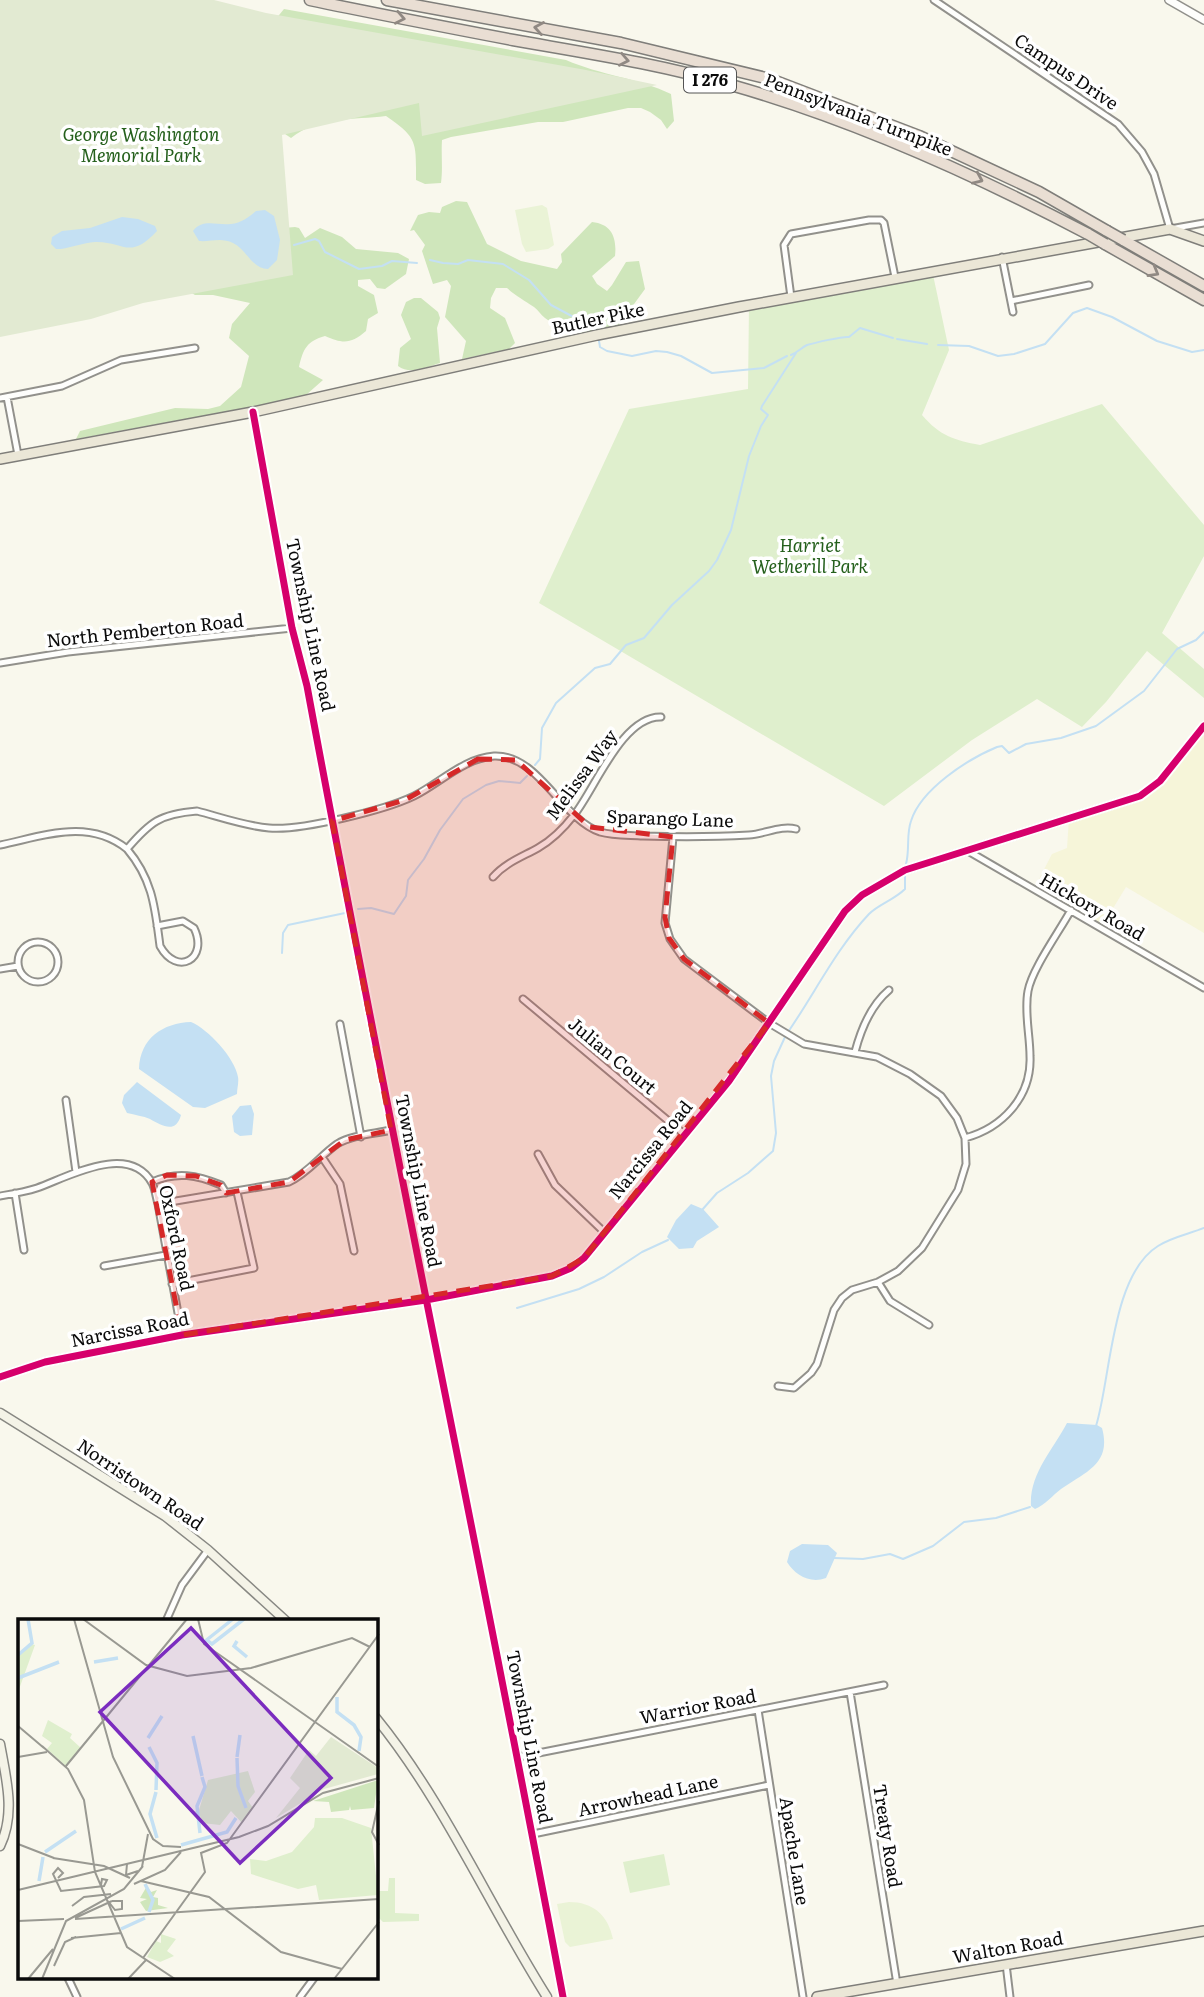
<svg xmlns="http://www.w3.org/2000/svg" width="1204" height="1997" font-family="Literata,serif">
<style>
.farmland{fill:#f6f5d9}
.green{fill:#dfefcd}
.forest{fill:#cfe6bb}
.cemetery{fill:#e2ead2}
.pitch{fill:#eaf3d6}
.water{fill:#c4e0f3}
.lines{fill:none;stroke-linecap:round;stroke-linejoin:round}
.stream{stroke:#c4e0f3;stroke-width:2}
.minor-casing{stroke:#92918c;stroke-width:9}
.tertiary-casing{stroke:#92918c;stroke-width:10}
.secondary-casing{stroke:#888883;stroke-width:11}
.primary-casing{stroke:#7f7e7a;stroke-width:12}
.motorway-casing{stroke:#7f7e7a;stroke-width:13}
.minor{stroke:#fefefc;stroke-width:5}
.tertiary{stroke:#fefefc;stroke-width:7}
.secondary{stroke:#f4f3e7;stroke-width:8}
.primary{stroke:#ebe7d7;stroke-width:9}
.motorway{stroke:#e9ded3;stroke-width:10}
.motorway-bridge-casing{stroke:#7f7e7a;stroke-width:13;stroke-linecap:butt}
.motorway-bridge{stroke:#e9ded3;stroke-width:10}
.cycleway-casing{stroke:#fff;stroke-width:11}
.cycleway{stroke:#d6006c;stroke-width:7}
.oneway{stroke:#908983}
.marked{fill:#d62828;fill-opacity:0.2;stroke:#d62828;stroke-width:5;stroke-dasharray:14 9;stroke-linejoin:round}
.labels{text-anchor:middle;stroke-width:7;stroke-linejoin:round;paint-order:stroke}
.shield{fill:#fff;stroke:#545454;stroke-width:2}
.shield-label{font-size:16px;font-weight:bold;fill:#0a0a0a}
.street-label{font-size:18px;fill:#0a0a0a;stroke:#fff}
.park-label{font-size:18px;font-style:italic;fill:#25601c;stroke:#fff}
.inset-river{fill:none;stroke:#c4e0f3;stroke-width:3.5}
.inset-road{fill:none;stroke:#999992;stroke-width:2}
.view{fill:#7b2cbf;fill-opacity:0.15;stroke:#7b2cbf;stroke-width:3.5}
.inset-edge{fill:none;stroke:#0a0a0a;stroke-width:3.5}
</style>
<rect width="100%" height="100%" fill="#f9f8ed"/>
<path class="farmland" d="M1204,726V933L1126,887L1101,928L1034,889L1052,854L1067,848L1069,818L1148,791Z"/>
<path class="green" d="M932,270L949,350L922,415C940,436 954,440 980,445L1102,404L1204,525V556L1162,633L1204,669V698L1147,651L1106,702L1082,727L1037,699L972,740L884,806L539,603L629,409L748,389L749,305Z
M664,1854L670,1885L630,1893L623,1862Z
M389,1878H395V1913L419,1914V1921L383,1922L377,1916L376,1891H388Z"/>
<path class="forest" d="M284,9L566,60C600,75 638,78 671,94L674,121L667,129L661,120L650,112L641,108H628L563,122H538L451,137L442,140C441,155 443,168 441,183L425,184L416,180C416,142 418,138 386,116C354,120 318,116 291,138L285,134L275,20Z
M456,201L467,202L487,244L521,261L557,269L562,262L561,254L592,222C612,224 617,238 615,256L592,276L597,284L607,291L612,285L626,262L639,261L645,289L618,326C586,334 573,339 545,318C541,315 538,310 534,307C524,300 516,296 507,288H496L491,298L490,308L505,318L515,343L509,349L462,359L466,341L445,317L451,286L447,280L433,284L422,251L425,245L414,230L410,231L418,215L429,212L440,213L442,207Z
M295,227L299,228L305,238L320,228L342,237L356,249L398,253L409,259L406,274L385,289L377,288L370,279L358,280V286L374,295L378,313L368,319L366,331C351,344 343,344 325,336C307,341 303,349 299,367L323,380L306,395L283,401L76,439L80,431L175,408L208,409L220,406L241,387L249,356L229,338L232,324L250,303L213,295H195L170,280L283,228Z
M414,298H421L438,312L440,318L437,328L440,363C427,367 410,375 398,366L400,348L411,339L401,315L406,302Z"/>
<path class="cemetery" d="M0,0H214L266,13L586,70L657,85L422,136L419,103L282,135L293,275L143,303L91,319L0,337Z"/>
<path class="pitch" d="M542,205L547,208L554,245L548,249L526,252L522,244L515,210Z
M569,1902C593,1902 608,1915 613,1939L570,1947L565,1942L557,1904Z"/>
<path class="water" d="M265,210L274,216L280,240L277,260L268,269C251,268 247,250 233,243C221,237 211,242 199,241L193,231C203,218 217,226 231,224C241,223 249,217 256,211Z
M122,217L138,219L155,226L157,231C129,261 124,241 95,242C83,243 72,247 61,249H56L51,244L52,237L62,231L90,228Z
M191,1022C208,1029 235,1058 238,1077C239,1082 237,1089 237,1094L205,1108L193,1107L139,1069C140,1038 163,1023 191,1022Z
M137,1082L181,1115C176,1134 162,1126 150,1119C143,1116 135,1115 127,1113L122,1103L124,1095Z
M251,1105L254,1114L252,1135L240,1136L234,1132L232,1116L240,1106Z
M691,1204L703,1209L719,1227L697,1241L693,1248L679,1249L667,1237L676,1220Z
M1067,1423L1097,1425L1102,1428C1112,1464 1085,1472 1061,1489C1053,1495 1045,1505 1035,1509L1031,1506C1029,1474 1053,1450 1067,1423Z
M802,1544L828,1545L837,1553L826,1578C810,1584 795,1575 787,1562L790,1551Z"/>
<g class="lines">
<path class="stream" d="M294,245L315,239L319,241L325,252L359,269L382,266L392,261L417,263
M430,260L443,263L458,264L468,260L503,264L529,280L551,305L596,329
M897,339L927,344
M599,341L600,347L607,351L632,356L656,351L667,352L681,356L712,373L764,368L787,356
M938,345L969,346L998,356L1014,354L1045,344L1073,313L1087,308L1112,317L1157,341L1192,352L1204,350
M791,355C798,352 801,348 807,345C814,343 843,336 849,337L860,328L893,338
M535,765L540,759L542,728L556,703L595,668L610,664L626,645L644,638L672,605L709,571L717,560L731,530L749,456L761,426L768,415L761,409L762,406L796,353
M906,864C910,849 906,835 911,821C921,789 968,759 997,747L1002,746L1009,753L1026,744L1061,738L1096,726L1144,691L1177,649L1196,640L1204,632
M358,909L371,908L394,914L406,896L408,880L424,859L440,830L463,799L486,785L499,781L520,783L527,776
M282,953L283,933L288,925L345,913
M788,1032C815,993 836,949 869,914C879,904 894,900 905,889V875
M702,1210L717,1193L748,1173L773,1151L776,1133L771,1076L774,1061L785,1037
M517,1308L579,1289L604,1277L642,1252L668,1240
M1096,1426C1111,1378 1111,1275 1158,1246C1172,1237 1189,1234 1204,1228
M834,1558L863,1559L890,1554L903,1559L933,1546L964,1522L996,1518L1030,1507"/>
<defs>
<path id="minor" d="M934,0L1118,124L1142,152L1154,174L1170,229L1204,223
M1002,257L1013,312
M791,297L784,245L791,234L869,220H881L884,223L895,277
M1011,301L1089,285
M7,397L18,455
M0,398L62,386L121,360L195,348
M253,412L292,628L307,686C388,1124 481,1559 563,1997
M0,663L68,652L292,628
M673,837L665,923L670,939L684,959L769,1023L804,1044L877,1057L910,1074L941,1096L957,1118L965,1138L966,1164L958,1190L922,1248L898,1271L878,1282L852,1290L842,1298L834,1310L817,1364L811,1373L794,1388L778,1386
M0,845C44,836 88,818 127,849C150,822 160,814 197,811C220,817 245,826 269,828C301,831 385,810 414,796C440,783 464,758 494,756C539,754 561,819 600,832C614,836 629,835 643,836C678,837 714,837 749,835C765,834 781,825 796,829
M127,849C153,880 155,908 160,946C177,977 209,959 194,928L183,921L157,926
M968,851L1204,988
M493,877C505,863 522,857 538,848C552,840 564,828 574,815C595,789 622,716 661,717
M18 962a20 20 0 1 1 40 0a20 20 0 1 1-40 0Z
M0,969L18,966
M523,999L684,1134
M340,1024L361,1137
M855,1052C861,1029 870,1006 889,990
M66,1100L76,1172
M965,1138C1002,1128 1032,1097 1030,1056C1030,1035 1024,1012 1028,991C1032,969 1059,932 1071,910
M538,1154L555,1185L604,1232
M322,1157L340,1184L354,1251
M152,1182C177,1171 197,1175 221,1185L226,1193
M15,1193L24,1250
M0,1196C12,1194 25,1192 37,1188C68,1177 129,1142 152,1183C155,1188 156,1197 158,1204L182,1335
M158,1204L289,1182C308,1173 320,1156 337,1144C352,1135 374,1134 391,1130
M104,1266L166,1255
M878,1282L890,1301L929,1325
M172,1284L254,1268L237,1192
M166,1621L182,1585L208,1550
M850,1692L897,1984
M758,1710L803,1997
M518,1757L884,1685
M533,1834L769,1785
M1006,1964L1010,1997
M68,1978L77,1997
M300,1997L314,1978"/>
<path id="tertiary" d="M1169,0L1204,20
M0,1377L45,1362L182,1335L426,1300L552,1276L571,1268L584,1258L729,1081L845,911L862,895L905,870L1140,796L1160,781L1204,726"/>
<path id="secondary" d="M0,1413L165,1516L208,1550L286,1621
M376,1718C443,1800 490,1907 547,1997
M0,1744C6,1778 16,1813 0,1846"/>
<path id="primary" d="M0,459L253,412L597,335L739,307L1170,229L1204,241
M817,1997L1204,1931"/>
<path id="motorway" d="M310,0C377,14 445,27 513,40C586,53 660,64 731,85C855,120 974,174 1088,234
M387,0L621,43L770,79L919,136L1039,192L1107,231
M1123,240L1204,286
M1105,244L1204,300"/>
</defs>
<use href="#minor" class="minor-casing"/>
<use href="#tertiary" class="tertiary-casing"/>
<use href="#secondary" class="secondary-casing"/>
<use href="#primary" class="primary-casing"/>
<use href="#motorway" class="motorway-casing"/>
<use href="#minor" class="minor"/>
<use href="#tertiary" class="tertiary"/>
<use href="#secondary" class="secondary"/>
<use href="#primary" class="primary"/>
<use href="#motorway" class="motorway"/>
<defs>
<path id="motorway-bridge" d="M1107,231L1123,240
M1088,234L1105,244"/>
</defs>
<use href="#motorway-bridge" class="motorway-bridge-casing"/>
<use href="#motorway-bridge" class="motorway-bridge"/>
<defs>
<path id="cycleway" d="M253,412L292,628L307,686C388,1124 481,1559 563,1997
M0,1377L45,1362L182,1335L426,1300L552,1276L571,1268L584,1258L729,1081L845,911L862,895L905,870L1140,796L1160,781L1204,726"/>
</defs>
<use href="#cycleway" class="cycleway-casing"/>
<use href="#cycleway" class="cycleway"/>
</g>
<defs><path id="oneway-chevron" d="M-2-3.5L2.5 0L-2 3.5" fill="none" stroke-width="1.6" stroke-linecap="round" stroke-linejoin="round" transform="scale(1.75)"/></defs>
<g class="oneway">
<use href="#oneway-chevron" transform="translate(400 18) rotate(11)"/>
<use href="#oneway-chevron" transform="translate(539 28) rotate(-170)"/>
<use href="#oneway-chevron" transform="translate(624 60) rotate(11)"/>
<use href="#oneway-chevron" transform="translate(978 179) rotate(24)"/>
<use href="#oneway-chevron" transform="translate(1154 272) rotate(30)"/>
</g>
<path class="marked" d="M478,759L516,760L590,827L673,837L665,917L669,938L684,959L769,1023L584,1258L552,1276L182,1335L152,1182L167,1175L196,1176L221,1185L226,1193L289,1182L345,1140L391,1130L332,821L405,800Z"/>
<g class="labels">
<rect class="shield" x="684" y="67.5" width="52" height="25" rx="5"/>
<g class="shield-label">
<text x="710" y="86">I 276</text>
</g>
<g class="street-label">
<text transform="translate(1066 72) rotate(34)" y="6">Campus Drive</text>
<text transform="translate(858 115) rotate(21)" y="6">Pennsylvania Turnpike</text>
<text transform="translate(598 319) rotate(-12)" y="6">Butler Pike</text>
<text transform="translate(310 625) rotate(78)" y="6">Township Line Road</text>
<text transform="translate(145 631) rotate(-6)" y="6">North Pemberton Road</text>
<text transform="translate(582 775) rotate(-54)" y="6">Melissa Way</text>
<text transform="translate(670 819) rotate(2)" y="6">Sparango Lane</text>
<text transform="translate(1092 907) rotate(30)" y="6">Hickory Road</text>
<text transform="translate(612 1056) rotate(40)" y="6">Julian Court</text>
<text transform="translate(651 1150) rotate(-51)" y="6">Narcissa Road</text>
<text transform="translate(418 1181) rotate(79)" y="6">Township Line Road</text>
<text transform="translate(176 1238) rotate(78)" y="6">Oxford Road</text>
<text transform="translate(130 1330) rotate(-11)" y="6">Narcissa Road</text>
<text transform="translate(140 1485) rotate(34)" y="6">Norristown Road</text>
<text transform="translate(698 1707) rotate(-11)" y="6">Warrior Road</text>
<text transform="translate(529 1737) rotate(79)" y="6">Township Line Road</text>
<text transform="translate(648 1796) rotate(-12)" y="6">Arrowhead Lane</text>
<text transform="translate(887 1836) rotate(81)" y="6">Treaty Road</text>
<text transform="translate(794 1851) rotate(81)" y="6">Apache Lane</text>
<text transform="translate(1008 1948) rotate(-10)" y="6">Walton Road</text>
</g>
<g class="park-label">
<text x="141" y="141">George Washington<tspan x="141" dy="21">Memorial Park</tspan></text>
<text x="810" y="552">Harriet<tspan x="810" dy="21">Wetherill Park</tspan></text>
</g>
</g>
<g transform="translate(18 1619)">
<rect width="360" height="360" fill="#f9f8ed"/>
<path d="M13,25L17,26L0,73V35ZM30,101L54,115L52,119L63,129L48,147L29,130L34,124L24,117ZM230,152L237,173L230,182L235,189L224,204L213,192L202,206L184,204L181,193L172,194L181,191L190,161ZM297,199H324L353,209L360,276L301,281L298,266L280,270L233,255L232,240L248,242L274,233L296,208ZM143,315L158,320L149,332L156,337L142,343L129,338L138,322L143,324Z" fill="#dfefcd"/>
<path d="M360,161L356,189L333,191L332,187L331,191L313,193L311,183L295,182ZM129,267L133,273L139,271L135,278L140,279V286L150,289L128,292L122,283L129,280L122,279Z" fill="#cfe6bb"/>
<path d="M313,118L360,149V155L306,170L258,199L282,169L272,159L291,131L298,137Z" fill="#e2ead2"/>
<path class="inset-river" d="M189,21L194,25L226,0M219,22L216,27L229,38M186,23L215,0M0,36L14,24L10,0M76,43L100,39M0,59L41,43M319,78V93L336,106L343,118L341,132M175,117L184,157M130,119L144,97M131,128L139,144L138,171M219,138L222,116M219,139L220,167L228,189M138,173L132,195L139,219M182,214L179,187L187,168L184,158M163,226L209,213L218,199M27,233L58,212M21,262L25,238M127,265L135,281L131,293M103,310L127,299"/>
<path class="inset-road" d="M56,0L95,138L135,220L145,227L163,228M65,0L128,46L169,57L233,49L334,19L352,28M180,0L186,25L361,148M0,107L26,129M24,127L50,150L66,181L77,253L109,328L157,360M0,138L29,133M48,147L169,0M361,182L354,213L361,226M0,225L36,239M35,239L86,247L112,259M109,245L108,256L120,252M124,248L130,215M40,259L45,254L40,249L35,255L43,272L86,267L89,261L84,260L83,266M123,262L191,278L263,333L324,350M116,265L147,251L163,233M0,271L221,218L250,207L305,174L361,159M90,282L97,291L104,290V282H94M54,287L66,278L93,275M57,299L94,282M57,300L361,280M0,302L46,300M53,319L103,314M125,339L187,253L183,234L209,224L361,15M36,347L47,323L58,318M10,360L35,330M24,360L48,302L106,270L125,247M110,360L128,341M316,360L361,303"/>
<path class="view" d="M173,9L313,159L222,244L82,93Z"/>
<rect width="360" height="360" class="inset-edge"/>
</g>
</svg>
